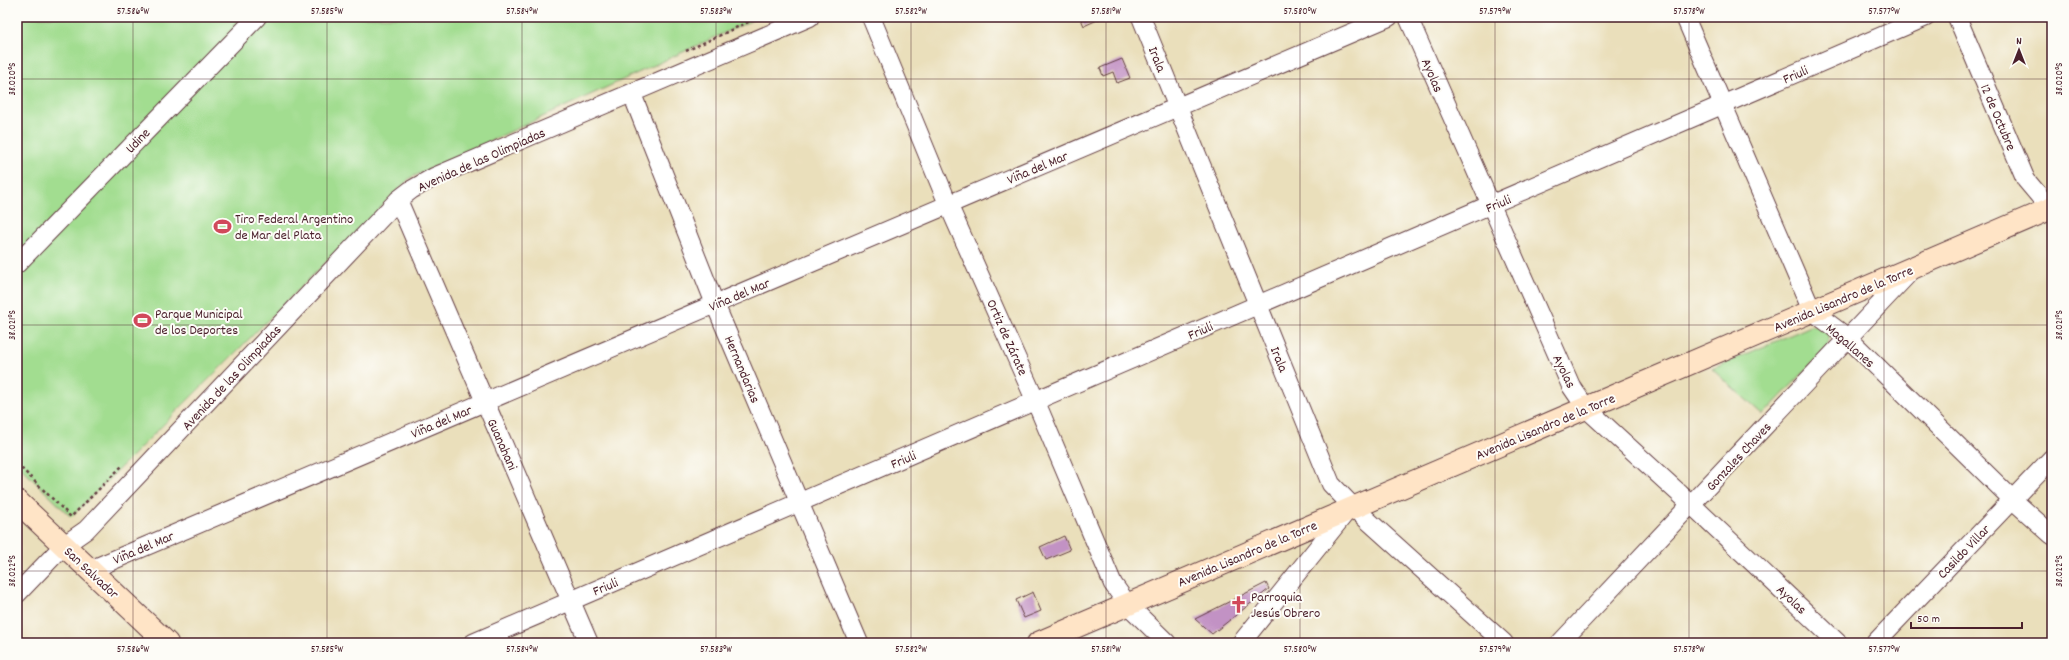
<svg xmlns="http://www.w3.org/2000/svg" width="2069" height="660" font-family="Dekko,sans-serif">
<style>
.green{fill:#a2dd90;stroke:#767e5e}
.building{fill:#c292c4}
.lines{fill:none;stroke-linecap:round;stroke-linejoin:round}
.street-casing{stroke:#623c41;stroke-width:20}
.secondary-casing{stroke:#623c41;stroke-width:24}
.path{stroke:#623c41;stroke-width:2.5;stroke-dasharray:3 3;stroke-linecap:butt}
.street{stroke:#fff;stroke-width:18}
.secondary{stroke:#ffe4c6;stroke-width:22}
.ticks{fill:none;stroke:#4a1f2b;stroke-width:1;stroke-opacity:0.45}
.labels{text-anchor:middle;stroke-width:4;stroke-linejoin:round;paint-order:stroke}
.street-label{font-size:14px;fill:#4a1f2b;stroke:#fdfcf7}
.poi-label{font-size:14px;fill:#4a1f2b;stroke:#fdfcf7;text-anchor:start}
.neatline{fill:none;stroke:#4a1f2b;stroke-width:1.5}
.ticks-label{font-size:10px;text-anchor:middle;fill:#4a1f2b}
</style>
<rect width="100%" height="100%" fill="#fdfcf7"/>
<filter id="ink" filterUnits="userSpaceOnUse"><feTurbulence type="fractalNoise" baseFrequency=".025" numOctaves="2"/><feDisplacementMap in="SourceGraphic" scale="8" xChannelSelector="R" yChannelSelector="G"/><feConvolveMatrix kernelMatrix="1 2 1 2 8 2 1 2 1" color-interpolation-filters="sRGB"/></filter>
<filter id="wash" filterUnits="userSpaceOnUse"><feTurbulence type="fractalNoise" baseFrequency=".012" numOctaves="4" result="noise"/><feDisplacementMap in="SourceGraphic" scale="16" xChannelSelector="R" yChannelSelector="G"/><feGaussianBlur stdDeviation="0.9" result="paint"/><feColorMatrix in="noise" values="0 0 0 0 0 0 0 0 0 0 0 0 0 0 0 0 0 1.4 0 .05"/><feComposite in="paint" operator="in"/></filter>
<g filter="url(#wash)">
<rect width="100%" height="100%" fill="#eadfbb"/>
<path class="green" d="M17,17H759L410,178L71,517L17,464Z
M1811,326H1819L1828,334V347L1763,415L1712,369Z"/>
<g id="blocks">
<path class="building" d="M1080,17H1104L1084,26Z
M1122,59L1130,78L1117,83L1113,72L1103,76L1100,68Z
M1064,536L1070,550L1046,560L1040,547Z
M1266,583L1269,589L1212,634L1195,619Z
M1033,592L1041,611L1024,618L1016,600Z"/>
</g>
</g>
<g filter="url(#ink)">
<use href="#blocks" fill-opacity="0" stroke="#623c41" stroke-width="1"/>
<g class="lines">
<defs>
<path id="street" d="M871,17L948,204L1036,402L1113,584L1128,605L1167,643
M1141,17L1331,484L1354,508L1504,643
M1408,17L1571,386L1586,408L1692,505L1838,643
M1685,17L1812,311L1848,338L2013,500L2052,535
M1957,17L2026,180L2052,211
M632,94L715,304L859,643
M398,200L589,643
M17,264L257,17
M90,570L1389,17
M17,594L63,546L86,530L398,200L411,190L434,177L810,17
M473,643L1926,17
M1241,643L1347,511
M1560,643L1912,270
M1875,643L2052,458"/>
<path id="secondary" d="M17,501L167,643
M1038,643L2052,208"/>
</defs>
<use href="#street" class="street-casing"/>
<use href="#secondary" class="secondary-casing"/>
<path class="path" d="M686,51L759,17
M17,464L71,517L123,465"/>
<use href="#street" class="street"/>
<use href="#secondary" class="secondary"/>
</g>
</g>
<path class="ticks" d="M133,17V643M327,17V643M522,17V643M716,17V643M911,17V643M1106,17V643M1300,17V643M1495,17V643M1689,17V643M1884,17V643M17,79H2052M17,325H2052M17,571H2052"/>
<defs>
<symbol id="stadium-bare" viewBox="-9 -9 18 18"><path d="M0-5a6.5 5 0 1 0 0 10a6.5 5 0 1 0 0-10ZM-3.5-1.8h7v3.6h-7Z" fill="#d1495b" stroke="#fdfcf7" stroke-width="2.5" paint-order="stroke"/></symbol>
<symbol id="church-bare" viewBox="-9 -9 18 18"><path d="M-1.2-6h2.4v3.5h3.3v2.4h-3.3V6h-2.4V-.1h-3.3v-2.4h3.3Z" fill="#d1495b" stroke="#fdfcf7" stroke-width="2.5" paint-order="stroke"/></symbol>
</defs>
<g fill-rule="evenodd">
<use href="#stadium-bare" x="210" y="214" width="25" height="25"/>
<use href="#stadium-bare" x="130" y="308" width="25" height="25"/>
<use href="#church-bare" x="1226" y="592" width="25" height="25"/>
</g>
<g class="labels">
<g class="street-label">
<text transform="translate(1158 59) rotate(68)" y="5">Irala</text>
<text transform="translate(1795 74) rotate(-24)" y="5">Friuli</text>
<text transform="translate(1433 75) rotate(67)" y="5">Ayolas</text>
<text transform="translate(1999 117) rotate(67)" y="5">12 de Octubre</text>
<text transform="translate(137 140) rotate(-46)" y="5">Udine</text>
<text transform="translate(481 159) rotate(-24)" y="5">Avenida de las Olimpiadas</text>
<text transform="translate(1037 167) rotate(-23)" y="5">Viña del Mar</text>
<text transform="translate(1498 203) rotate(-23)" y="5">Friuli</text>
<text transform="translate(739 294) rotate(-23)" y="5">Viña del Mar</text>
<text transform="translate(1843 298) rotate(-23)" y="5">Avenida Lisandro de la Torre</text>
<text transform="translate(1200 330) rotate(-24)" y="5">Friuli</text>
<text transform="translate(1008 337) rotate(66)" y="5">Ortiz de Zárate</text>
<text transform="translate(1851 345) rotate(41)" y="5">Magallanes</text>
<text transform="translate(1280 359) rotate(68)" y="5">Irala</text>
<text transform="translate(743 369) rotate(67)" y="5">Hernandarias</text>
<text transform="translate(1565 371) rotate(64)" y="5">Ayolas</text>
<text transform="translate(231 377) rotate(-47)" y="5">Avenida de las Olimpiadas</text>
<text transform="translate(441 421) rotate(-23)" y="5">Viña del Mar</text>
<text transform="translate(1545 426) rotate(-23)" y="5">Avenida Lisandro de la Torre</text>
<text transform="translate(503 444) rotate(66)" y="5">Guanahani</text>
<text transform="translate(1738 456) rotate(-47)" y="5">Gonzales Chaves</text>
<text transform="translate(903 459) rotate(-23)" y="5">Friuli</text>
<text transform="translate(143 547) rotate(-23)" y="5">Viña del Mar</text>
<text transform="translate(1963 551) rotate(-46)" y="5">Casildo Villar</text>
<text transform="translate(1247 553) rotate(-23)" y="5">Avenida Lisandro de la Torre</text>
<text transform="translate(92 572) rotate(43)" y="5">San Salvador</text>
<text transform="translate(605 586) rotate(-23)" y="5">Friuli</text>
<text transform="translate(1792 599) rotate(43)" y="5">Ayolas</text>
</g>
<g class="poi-label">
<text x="235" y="223">Tiro Federal Argentino<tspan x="235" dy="16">de Mar del Plata</tspan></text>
<text x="155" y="318">Parque Municipal<tspan x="155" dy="16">de los Deportes</tspan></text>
<text x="1251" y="601">Parroquia<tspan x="1251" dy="16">Jesús Obrero</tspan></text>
</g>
</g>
<rect width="2069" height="660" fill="none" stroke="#fdfcf7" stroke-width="44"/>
<g transform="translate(2019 50)" stroke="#fdfcf7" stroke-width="3" paint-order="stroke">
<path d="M0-3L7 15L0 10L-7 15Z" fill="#4a1f2b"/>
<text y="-6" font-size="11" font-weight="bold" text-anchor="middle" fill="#4a1f2b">N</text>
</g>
<path d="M1911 622v6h111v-6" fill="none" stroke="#4a1f2b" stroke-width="2"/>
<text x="1917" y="622" font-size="12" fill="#4a1f2b" stroke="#fdfcf7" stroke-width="3" paint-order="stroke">50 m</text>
<rect x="22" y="22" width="2025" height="616" class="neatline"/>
<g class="ticks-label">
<text x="133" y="14">57.586°W</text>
<text x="327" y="14">57.585°W</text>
<text x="522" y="14">57.584°W</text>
<text x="716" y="14">57.583°W</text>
<text x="911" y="14">57.582°W</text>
<text x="1106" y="14">57.581°W</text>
<text x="1300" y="14">57.580°W</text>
<text x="1495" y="14">57.579°W</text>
<text x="1689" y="14">57.578°W</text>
<text x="1884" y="14">57.577°W</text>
<text transform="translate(11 79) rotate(-90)" y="4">38.020°S</text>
<text transform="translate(2058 79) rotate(-90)" y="4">38.020°S</text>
<text transform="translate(11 325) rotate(-90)" y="4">38.021°S</text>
<text transform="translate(2058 325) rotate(-90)" y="4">38.021°S</text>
<text transform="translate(11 571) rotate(-90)" y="4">38.022°S</text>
<text transform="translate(2058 571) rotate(-90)" y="4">38.022°S</text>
<text x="133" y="652">57.586°W</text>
<text x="327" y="652">57.585°W</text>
<text x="522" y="652">57.584°W</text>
<text x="716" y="652">57.583°W</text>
<text x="911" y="652">57.582°W</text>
<text x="1106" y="652">57.581°W</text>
<text x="1300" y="652">57.580°W</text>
<text x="1495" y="652">57.579°W</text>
<text x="1689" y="652">57.578°W</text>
<text x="1884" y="652">57.577°W</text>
</g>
</svg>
